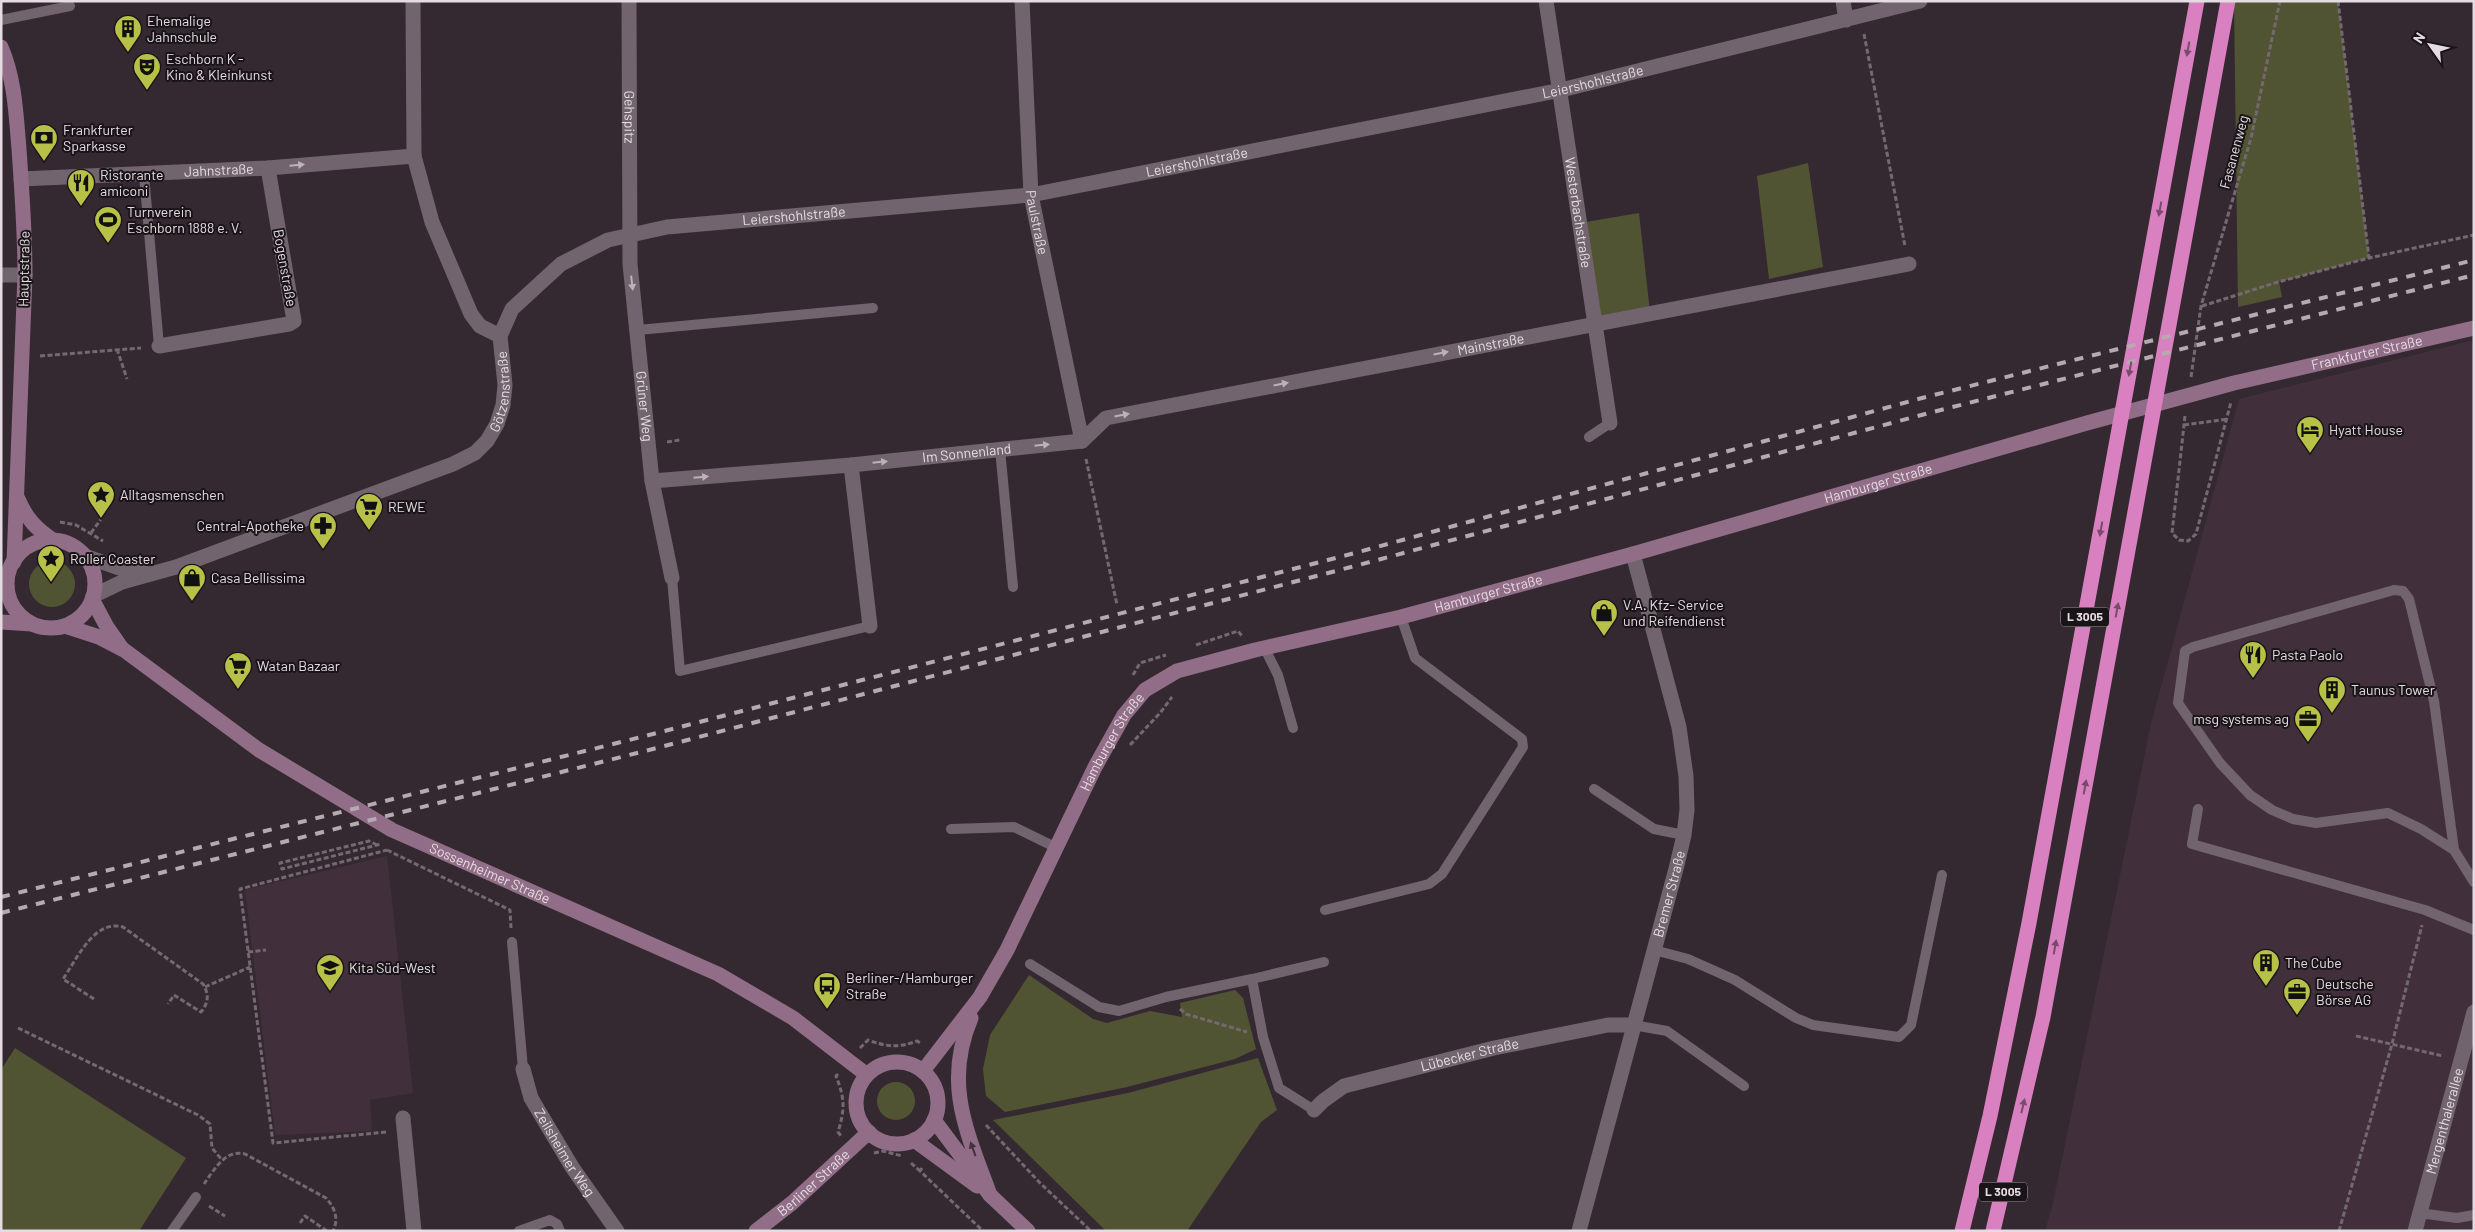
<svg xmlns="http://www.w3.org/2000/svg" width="2475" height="1232" font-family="Barlow,sans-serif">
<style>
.built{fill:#41303c}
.green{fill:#505432}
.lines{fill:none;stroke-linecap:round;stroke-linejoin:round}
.path{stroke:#746970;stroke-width:3;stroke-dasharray:5 2.5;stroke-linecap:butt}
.lane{stroke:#72646e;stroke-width:10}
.street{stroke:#72646e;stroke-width:15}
.secondary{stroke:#916d87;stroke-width:15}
.highway{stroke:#d981c0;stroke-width:15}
.rail{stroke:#b4aab1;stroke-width:4;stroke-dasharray:9 9;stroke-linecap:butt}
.oneway{fill:#794a6c}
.oneway2{fill:#bdb2b9}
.oneway3{fill:#43333e}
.labels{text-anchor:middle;stroke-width:4;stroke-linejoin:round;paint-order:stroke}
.shield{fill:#191417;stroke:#a8a0a5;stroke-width:1}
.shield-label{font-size:12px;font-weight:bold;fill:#e5dce2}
.poi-label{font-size:14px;fill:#e5dce2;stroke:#191417;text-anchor:start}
.street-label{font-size:14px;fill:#e5dce2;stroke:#191417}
</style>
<rect width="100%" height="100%" fill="#352931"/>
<path class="built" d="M2474,340V1231H2045L2053,1203L2151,724L2239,399Z
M387,856L413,1093L370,1100L372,1131L275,1135L245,890Z"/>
<path class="green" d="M2234,1H2338L2369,258L2279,282L2282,297L2238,307Z
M1808,163L1823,267L1769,279L1757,176Z
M1639,213L1650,312L1593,323L1580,223Z
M29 584a23 23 0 1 1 46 0a23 23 0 1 1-46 0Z
M1029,975L1093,1019L1107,1023L1150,1011L1182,1017L1180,1003L1235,990L1243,998L1256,1049L1235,1059L1127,1087L1005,1112L986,1096L983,1069L990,1035Z
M15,1048L186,1158L139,1231H1V1070Z
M1258,1058L1277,1110L1261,1122L1187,1231H1106L993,1120L1128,1093Z
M877 1101a19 19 0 1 1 38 0a19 19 0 1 1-38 0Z"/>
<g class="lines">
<path class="path" d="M2338,1L2369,258
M1864,34L1905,246
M2202,306L2278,282L2369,258L2474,235
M117,349L127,379
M40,356L141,348
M2191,377L2201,306L2251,138L2280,1
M2185,416L2172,533L2179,540L2188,541L2196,534L2231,402
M2184,425L2228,419
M667,442L680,440
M1086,459L1117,605
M60,522L76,525L103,541
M91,533L101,519
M1196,645L1238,631L1242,636
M1133,675L1140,663L1166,655
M1130,745L1160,713L1172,697
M377,845L369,841L280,863L282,869L377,845L381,844
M387,850L510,910L511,928
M248,952L266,950
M205,987L250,967
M94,999L63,979C77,959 94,919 123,927L203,984C209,994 209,1002 201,1012L174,995L168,1004
M1180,1009L1186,1014L1247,1032
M18,1028L198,1115L210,1124L212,1148L222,1160
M2356,1036L2443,1056
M860,1048L868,1040C887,1047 898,1048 917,1041L922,1044
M838,1074L836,1076C845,1099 845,1109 838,1132L841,1136
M986,1125L1040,1183L1091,1231
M386,1132L273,1143L240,889L387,850
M874,1153L883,1151L902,1156
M911,1163L920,1171
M922,1168L920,1171L983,1231
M204,1184C214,1170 225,1149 245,1154L326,1198C335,1208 339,1219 333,1231
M209,1206L225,1216
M300,1223L305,1216L327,1231
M2339,1231L2392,1044L2422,925"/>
<path class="lane" d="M1,20L70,6
M144,175L159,346
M638,330L873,308
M1589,437L1610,423
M1000,449L1013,587
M672,578L680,671L870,626
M1265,649L1278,675L1293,728
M1594,789L1654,829L1684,835
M2198,809L2192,844L2425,910L2474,930
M951,829L1014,827L1057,848
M2454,850L2434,701L2409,599L2403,591L2394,590L2193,647L2185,651L2178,703L2220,763L2250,795L2272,810L2293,819L2316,823L2388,813L2421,829L2454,850L2474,882
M1325,910L1429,884L1442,874L1523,747L1522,739L1415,658L1401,617
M512,942L523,1069
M1654,950L1688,959L1735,980L1796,1018L1813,1025L1899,1037L1911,1025L1942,875
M1030,964L1099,1007L1119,1011L1166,997L1252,979L1263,1037L1279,1088L1314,1110
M1252,979L1324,962
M1633,1025L1667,1031L1744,1086
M2419,1213L2457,1218L2474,1215
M172,1231L196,1197
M519,1231L550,1220L557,1224L560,1231"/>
<g class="street">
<path d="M413,1L414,156L432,222L471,314L480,326L500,336"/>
<path id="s1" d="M629,1L630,264L652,481L672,578"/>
<path id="s2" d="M1022,1L1031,195L1082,441"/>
<path id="s3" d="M1546,1L1610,423"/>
<path d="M1843,1L1846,20"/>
<path id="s4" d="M21,179L268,168L414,156"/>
<path d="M1,275H25"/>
<path d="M159,346L289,324L294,321L268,168"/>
<path id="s5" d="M1082,441L1106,418L1909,264"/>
<path d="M851,465L870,626"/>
<path id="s6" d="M652,481L851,465L1082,441"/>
<path d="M85,556L119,568L146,573"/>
<path id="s7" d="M93,596L122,582L176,567L453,464L475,453L487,441L497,424L503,405L505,385L500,336L512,309L561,264L608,240L667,227L1031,195L1561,90L1920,1"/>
<path id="s8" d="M523,1069L531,1098L572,1167L617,1231"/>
<path id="s9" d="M1314,1110L1323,1101L1344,1086L1494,1048L1608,1025H1633"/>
<path d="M403,1118L414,1231"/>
<path id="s10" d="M1579,1231L1677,865L1684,835L1687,810L1686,776L1679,727L1633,554"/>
<path id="s11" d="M2415,1231L2474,1012"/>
</g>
<g class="secondary">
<path d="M1,47C15,79 16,115 19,149C22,191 25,233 25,275L14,562"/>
<path d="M18,499C26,518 36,529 53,540"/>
<circle cx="51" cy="584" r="44"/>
<path d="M92,599L107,627L121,647"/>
<path d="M1,622L32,624"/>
<path id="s12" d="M65,626L99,637L124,650L259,750L392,830L718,974L793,1018L867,1075"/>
<path d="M971,1018C943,1084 967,1132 990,1195"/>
<circle cx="897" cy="1103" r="41"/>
<path id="s13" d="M923,1071L980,997L1007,950L1095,767L1124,715L1145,690L1177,671L1255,650L1401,617L1633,554L2087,423L2234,383L2474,328"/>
<path d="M934,1120L990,1195L1028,1231"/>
<path d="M914,1140L977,1186"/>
<path id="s14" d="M756,1231L792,1203L869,1132"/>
</g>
<path class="highway" d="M1962,1231L1990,1116L2029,923L2197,1
M1993,1231L2043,1017L2228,1"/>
<path class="rail" d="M1,897L649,735L1351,554L1922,398L2474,260
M1,913L649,750L1351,567L1929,413L2474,275"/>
</g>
<defs><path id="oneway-solid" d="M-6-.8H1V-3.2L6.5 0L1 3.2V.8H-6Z" transform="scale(1.25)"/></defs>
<g class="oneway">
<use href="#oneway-solid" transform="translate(2188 49) rotate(100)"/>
<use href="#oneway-solid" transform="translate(2160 209) rotate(100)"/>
<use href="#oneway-solid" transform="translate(2130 369) rotate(100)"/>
<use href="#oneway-solid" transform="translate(2101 529) rotate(100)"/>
<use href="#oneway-solid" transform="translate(2117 610) rotate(-80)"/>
<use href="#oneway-solid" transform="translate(2085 787) rotate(-80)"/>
<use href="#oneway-solid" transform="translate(2055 947) rotate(-80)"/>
<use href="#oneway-solid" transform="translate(2023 1106) rotate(-77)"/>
</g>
<g class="oneway2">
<use href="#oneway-solid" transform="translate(297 165) rotate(-5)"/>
<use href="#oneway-solid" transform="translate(632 283) rotate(83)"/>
<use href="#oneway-solid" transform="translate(1441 353) rotate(-11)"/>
<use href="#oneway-solid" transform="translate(1281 384) rotate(-11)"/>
<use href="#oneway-solid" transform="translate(1122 415) rotate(-11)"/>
<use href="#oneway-solid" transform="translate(1042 445) rotate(-6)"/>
<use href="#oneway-solid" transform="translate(880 462) rotate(-6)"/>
<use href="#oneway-solid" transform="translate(701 477) rotate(-5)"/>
</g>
<use class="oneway3" href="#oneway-solid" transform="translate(973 1149) rotate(-110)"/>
<defs>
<symbol id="building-pin" viewBox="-11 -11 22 30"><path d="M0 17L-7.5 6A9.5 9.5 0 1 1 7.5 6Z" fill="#b7c147" stroke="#191417"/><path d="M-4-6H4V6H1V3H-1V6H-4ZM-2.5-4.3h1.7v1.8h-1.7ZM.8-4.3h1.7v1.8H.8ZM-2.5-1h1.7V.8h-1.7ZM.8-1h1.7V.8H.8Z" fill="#111"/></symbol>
<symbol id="theatre-pin" viewBox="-11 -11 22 30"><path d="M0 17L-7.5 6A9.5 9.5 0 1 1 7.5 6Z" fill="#b7c147" stroke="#191417"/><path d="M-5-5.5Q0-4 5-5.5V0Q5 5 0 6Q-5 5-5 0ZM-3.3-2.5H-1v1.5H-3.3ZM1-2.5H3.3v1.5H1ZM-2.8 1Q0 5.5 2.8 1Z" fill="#111"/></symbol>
<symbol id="bank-pin" viewBox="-11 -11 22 30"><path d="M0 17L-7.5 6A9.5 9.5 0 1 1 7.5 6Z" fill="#b7c147" stroke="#191417"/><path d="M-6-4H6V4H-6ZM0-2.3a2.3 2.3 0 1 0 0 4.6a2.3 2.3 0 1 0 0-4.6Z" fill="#111"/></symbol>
<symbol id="restaurant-pin" viewBox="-11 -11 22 30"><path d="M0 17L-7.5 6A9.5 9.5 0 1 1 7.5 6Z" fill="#b7c147" stroke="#191417"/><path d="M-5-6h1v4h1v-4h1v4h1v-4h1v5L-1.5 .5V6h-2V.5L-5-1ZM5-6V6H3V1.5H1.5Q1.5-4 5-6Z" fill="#111"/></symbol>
<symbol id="stadium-pin" viewBox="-11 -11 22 30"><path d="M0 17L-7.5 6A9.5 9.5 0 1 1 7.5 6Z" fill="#b7c147" stroke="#191417"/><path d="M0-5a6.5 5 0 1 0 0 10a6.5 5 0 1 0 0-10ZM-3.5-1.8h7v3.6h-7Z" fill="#111"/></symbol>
<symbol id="hotel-pin" viewBox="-11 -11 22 30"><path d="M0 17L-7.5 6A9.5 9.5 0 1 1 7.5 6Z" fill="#b7c147" stroke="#191417"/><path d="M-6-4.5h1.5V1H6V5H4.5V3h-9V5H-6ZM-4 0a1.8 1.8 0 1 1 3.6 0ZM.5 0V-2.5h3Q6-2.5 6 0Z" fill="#111"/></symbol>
<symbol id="sight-pin" viewBox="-11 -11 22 30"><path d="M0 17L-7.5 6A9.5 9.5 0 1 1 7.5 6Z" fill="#b7c147" stroke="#191417"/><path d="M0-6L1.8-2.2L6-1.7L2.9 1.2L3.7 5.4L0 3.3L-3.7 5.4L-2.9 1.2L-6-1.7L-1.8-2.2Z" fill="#111"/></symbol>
<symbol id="supermarket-pin" viewBox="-11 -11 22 30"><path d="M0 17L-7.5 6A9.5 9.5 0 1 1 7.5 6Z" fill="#b7c147" stroke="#191417"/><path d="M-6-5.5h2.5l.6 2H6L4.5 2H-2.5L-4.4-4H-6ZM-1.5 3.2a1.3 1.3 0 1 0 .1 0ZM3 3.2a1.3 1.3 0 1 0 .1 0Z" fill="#111"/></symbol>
<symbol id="pharmacy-pin" viewBox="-11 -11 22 30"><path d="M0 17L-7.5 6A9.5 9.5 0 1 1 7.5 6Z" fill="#b7c147" stroke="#191417"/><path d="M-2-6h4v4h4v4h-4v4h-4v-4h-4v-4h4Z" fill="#111"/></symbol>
<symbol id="shop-pin" viewBox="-11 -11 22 30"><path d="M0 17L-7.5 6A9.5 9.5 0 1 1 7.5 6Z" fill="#b7c147" stroke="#191417"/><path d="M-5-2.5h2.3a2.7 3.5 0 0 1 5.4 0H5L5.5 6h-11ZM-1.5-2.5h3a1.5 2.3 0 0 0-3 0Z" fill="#111"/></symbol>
<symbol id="office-pin" viewBox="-11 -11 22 30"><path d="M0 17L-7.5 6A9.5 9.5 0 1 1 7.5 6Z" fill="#b7c147" stroke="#191417"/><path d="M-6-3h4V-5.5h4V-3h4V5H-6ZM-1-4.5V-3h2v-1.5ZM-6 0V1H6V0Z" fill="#111"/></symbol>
<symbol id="school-pin" viewBox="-11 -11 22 30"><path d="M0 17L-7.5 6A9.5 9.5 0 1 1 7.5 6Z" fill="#b7c147" stroke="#191417"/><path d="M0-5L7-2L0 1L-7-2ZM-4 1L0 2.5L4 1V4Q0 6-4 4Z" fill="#111"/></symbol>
<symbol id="bus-pin" viewBox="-11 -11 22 30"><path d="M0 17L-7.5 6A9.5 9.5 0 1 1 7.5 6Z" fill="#b7c147" stroke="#191417"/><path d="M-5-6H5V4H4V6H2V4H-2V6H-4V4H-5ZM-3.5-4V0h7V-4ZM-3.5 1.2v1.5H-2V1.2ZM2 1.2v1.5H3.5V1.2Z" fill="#111"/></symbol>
</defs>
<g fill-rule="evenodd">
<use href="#building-pin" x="112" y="13" width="32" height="43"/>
<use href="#theatre-pin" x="131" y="51" width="32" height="43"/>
<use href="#bank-pin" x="28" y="122" width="32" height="43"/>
<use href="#restaurant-pin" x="65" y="167" width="32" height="43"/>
<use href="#stadium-pin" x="92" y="204" width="32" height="43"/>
<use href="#hotel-pin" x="2294" y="414" width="32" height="43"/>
<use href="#sight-pin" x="85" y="479" width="32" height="43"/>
<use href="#supermarket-pin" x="353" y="491" width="32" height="43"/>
<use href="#pharmacy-pin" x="307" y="510" width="32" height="43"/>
<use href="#sight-pin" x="35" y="543" width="32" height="43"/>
<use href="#shop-pin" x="176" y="562" width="32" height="43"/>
<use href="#shop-pin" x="1588" y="597" width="32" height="43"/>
<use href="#restaurant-pin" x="2237" y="639" width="32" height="43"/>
<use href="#supermarket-pin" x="222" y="650" width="32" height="43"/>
<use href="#building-pin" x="2316" y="674" width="32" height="43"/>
<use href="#office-pin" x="2292" y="703" width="32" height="43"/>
<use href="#building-pin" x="2250" y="947" width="32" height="43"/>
<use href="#school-pin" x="314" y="952" width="32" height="43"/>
<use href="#bus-pin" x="811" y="970" width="32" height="43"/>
<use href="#office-pin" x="2281" y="976" width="32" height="43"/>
</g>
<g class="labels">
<g class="shield">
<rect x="2061" y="607.5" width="48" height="19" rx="4"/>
<rect x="1979" y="1182.5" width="48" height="19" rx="4"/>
</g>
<g class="shield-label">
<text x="2085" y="621">L 3005</text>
<text x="2003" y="1196">L 3005</text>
</g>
<g class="poi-label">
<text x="147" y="26">Ehemalige<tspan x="147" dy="16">Jahnschule</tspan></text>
<text x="166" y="64">Eschborn K -<tspan x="166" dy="16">Kino &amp; Kleinkunst</tspan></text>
<text x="63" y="135">Frankfurter<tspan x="63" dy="16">Sparkasse</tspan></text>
<text x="100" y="180">Ristorante<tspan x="100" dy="16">amiconi</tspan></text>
<text x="127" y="217">Turnverein<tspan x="127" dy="16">Eschborn 1888 e. V.</tspan></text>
<text x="2329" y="435">Hyatt House</text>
<text x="120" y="500">Alltagsmenschen</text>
<text x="388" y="512">REWE</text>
<text x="304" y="531" text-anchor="end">Central-Apotheke</text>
<text x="70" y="564">Roller Coaster</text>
<text x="211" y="583">Casa Bellissima</text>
<text x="1623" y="610">V.A. Kfz- Service<tspan x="1623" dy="16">und Reifendienst</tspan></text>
<text x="2272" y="660">Pasta Paolo</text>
<text x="257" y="671">Watan Bazaar</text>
<text x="2351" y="695">Taunus Tower</text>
<text x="2289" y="724" text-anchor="end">msg systems ag</text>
<text x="2285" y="968">The Cube</text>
<text x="349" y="973">Kita Süd-West</text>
<text x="846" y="983">Berliner-/Hamburger<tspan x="846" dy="16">Straße</tspan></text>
<text x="2316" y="989">Deutsche<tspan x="2316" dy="16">Börse AG</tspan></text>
</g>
<g class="street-label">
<text dy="5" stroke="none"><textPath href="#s7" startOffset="1682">Leiershohlstraße</textPath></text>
<text dy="5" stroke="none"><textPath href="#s1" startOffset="116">Gehspitz</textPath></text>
<text transform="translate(2234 152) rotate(-75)" y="5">Fasanenweg</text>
<text dy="5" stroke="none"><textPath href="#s7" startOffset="1278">Leiershohlstraße</textPath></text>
<text dy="5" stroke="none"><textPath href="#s4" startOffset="198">Jahnstraße</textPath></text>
<text dy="5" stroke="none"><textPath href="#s3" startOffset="214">Westerbachstraße</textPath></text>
<text dy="5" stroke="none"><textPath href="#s7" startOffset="871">Leiershohlstraße</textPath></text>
<text dy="5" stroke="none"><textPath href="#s2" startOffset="222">Paulstraße</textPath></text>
<text transform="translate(285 268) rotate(80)" y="5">Bogenstraße</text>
<text transform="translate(24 269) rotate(-89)" y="5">Hauptstraße</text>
<text dy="5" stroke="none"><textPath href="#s5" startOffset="425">Mainstraße</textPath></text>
<text dy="5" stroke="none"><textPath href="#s13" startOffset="1712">Frankfurter Straße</textPath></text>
<text dy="5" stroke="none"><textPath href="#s7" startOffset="478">Götzenstraße</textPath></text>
<text dy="5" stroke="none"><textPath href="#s1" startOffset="406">Grüner Weg</textPath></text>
<text dy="5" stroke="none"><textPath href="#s6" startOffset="316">Im Sonnenland</textPath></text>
<text dy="5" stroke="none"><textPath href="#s13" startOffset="1206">Hamburger Straße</textPath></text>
<text dy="5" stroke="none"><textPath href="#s13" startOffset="801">Hamburger Straße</textPath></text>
<text dy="5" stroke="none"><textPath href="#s13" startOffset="381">Hamburger Straße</textPath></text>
<text dy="5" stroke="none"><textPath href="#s12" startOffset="494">Sossenheimer Straße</textPath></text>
<text dy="5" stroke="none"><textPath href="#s10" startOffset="349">Bremer Straße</textPath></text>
<text dy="5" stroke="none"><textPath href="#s9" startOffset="168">Lübecker Straße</textPath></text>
<text dy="5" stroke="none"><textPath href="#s11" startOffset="114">Mergenthalerallee</textPath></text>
<text dy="5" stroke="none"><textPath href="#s8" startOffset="94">Zeilsheimer Weg</textPath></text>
<text dy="5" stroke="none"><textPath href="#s14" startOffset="75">Berliner Straße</textPath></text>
</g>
</g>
<rect width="2475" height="1232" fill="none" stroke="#e5dce2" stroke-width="5"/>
<g transform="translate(2430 45) rotate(303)" stroke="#191417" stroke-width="4" paint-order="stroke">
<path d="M0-4L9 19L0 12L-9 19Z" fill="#e5dce2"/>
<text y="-8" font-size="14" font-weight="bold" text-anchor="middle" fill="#e5dce2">N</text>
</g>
</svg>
